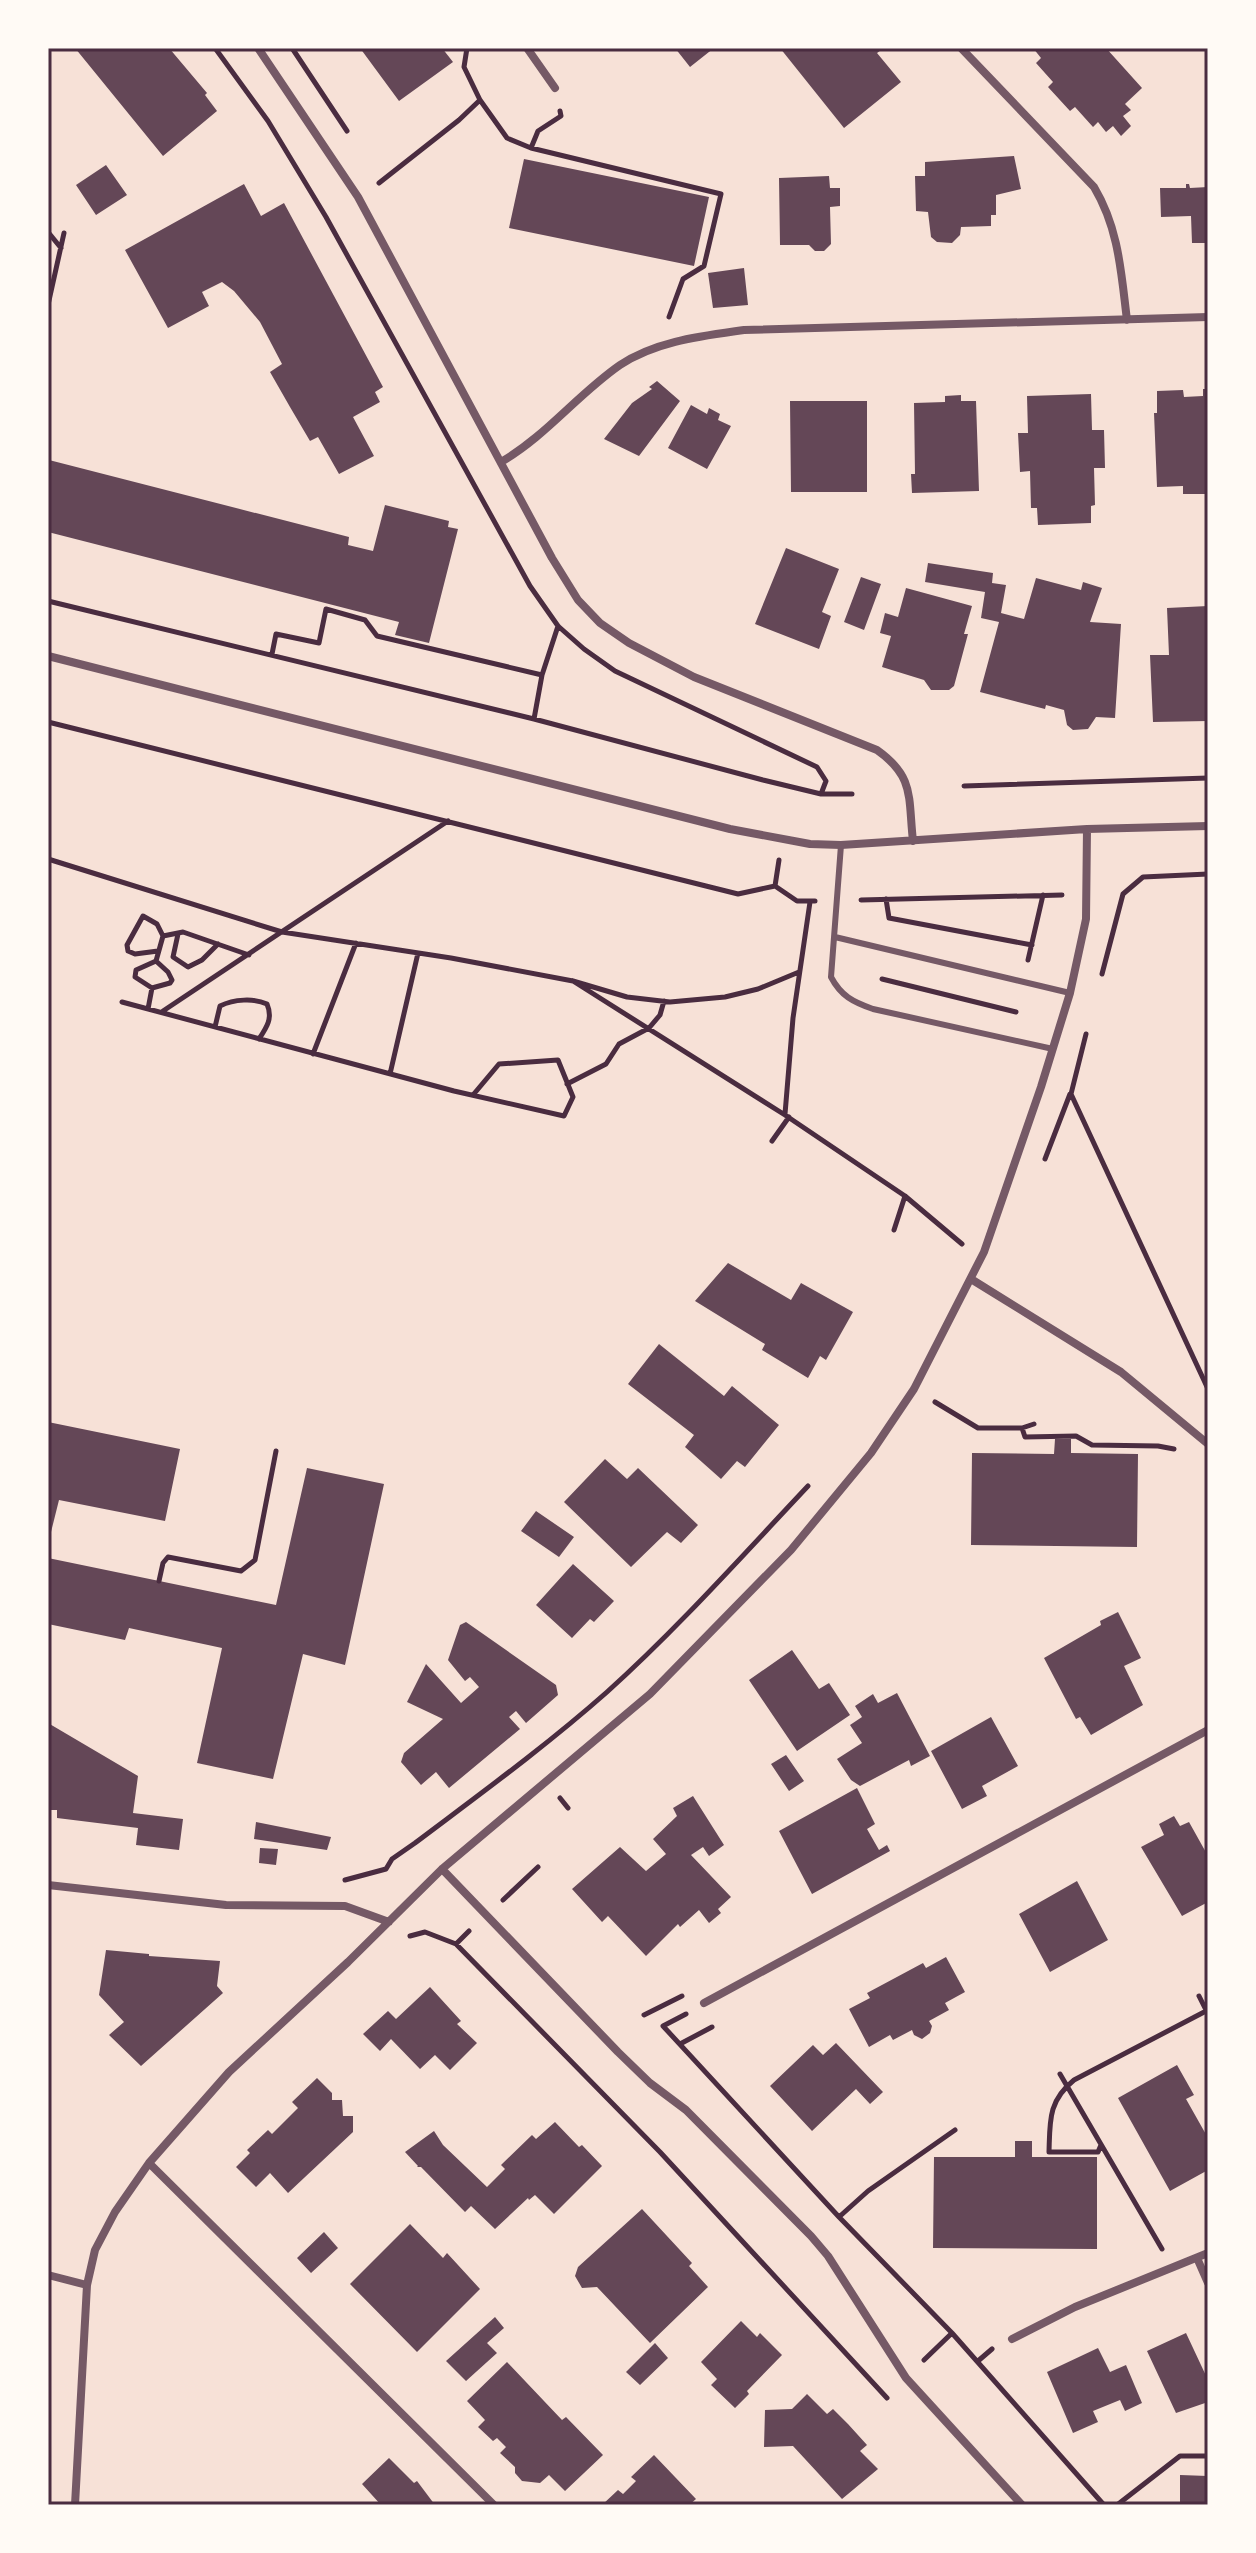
<svg xmlns="http://www.w3.org/2000/svg" width="1256" height="2553" font-family="Helvetica,sans-serif">
<style>
.building{fill:#644757}
.lines{fill:none;stroke-linecap:round;stroke-linejoin:round}
.path{stroke:#4a2c40;stroke-width:5}
.service{stroke:#755966;stroke-width:6}
.minor{stroke:#755966;stroke-width:8}
.neatline{fill:none;stroke:#4a2c40;stroke-width:3}
</style>
<rect width="100%" height="100%" fill="#f7e1d7"/>
<path class="building" d="M75,48H169L207,93L205,95L217,111L163,156Z
M360,48H442L453,62L399,101Z
M675,48H714L690,67Z
M780,48H884L877,53L901,82L844,128Z
M1033,48H1106L1142,88L1125,104L1131,110L1123,116L1131,126L1121,136L1113,126L1106,132L1098,122L1093,127L1075,107L1070,111L1048,87L1053,82L1036,63L1041,58Z
M1014,156L1021,189L996,195V215H991V226L961,227L960,235L952,243L937,242L931,237L928,212L916,211L915,176H925V162Z
M524,159L709,197L694,266L509,228Z
M106,165L127,195L96,215L76,185Z
M829,176L830,188H840V206L830,207L831,244L824,251H815L809,245H780L779,178Z
M244,184L261,216L284,203L383,387L375,392L380,402L353,417L374,456L339,474L318,437L310,441L290,407L270,372L282,364L260,322L234,291L222,282L202,292L209,306L168,328L125,250Z
M1186,184H1189L1190,188L1208,187V243H1192L1191,216L1161,217L1160,188H1186Z
M744,268L748,305L713,308L708,273Z
M657,381L680,401L639,456L604,439L632,403L652,389L649,387Z
M1203,389H1208V494H1183V486L1157,487L1154,413H1157V391L1183,390L1184,397L1203,396Z
M1091,394L1092,430H1104L1105,468H1094L1095,505L1091,506V523L1038,525L1037,508H1031L1030,471L1020,472L1018,433H1028L1027,396Z
M961,395V401H976L979,491L912,493L911,474H915L914,403L945,402V396Z
M790,401H867V492H791Z
M691,405L707,414L709,408L720,414L718,420L731,426L707,469L668,448Z
M49,460L349,537L348,545L373,551L385,505L449,521L448,527L458,529L429,643L395,635L399,622L48,532Z
M786,548L839,569L822,612L831,616L819,649L755,624Z
M928,563L993,573L992,583L1006,585L1001,613L1024,619L1036,578L1081,590L1083,582L1102,588L1090,622L1121,624L1115,718L1096,717L1088,729L1073,730L1067,725L1064,710L1046,705L1045,709L980,692L999,622L981,618L985,592L925,582Z
M861,577L881,584L864,630L844,622Z
M906,588L972,606L964,634H968L954,686L949,690H931L924,680L882,667L891,636L880,633L885,613L898,617Z
M1208,606V721L1153,722L1150,655H1169L1167,608Z
M728,1263L791,1300L801,1283L853,1312L826,1360L820,1356L808,1378L762,1350L765,1344L695,1301Z
M659,1344L724,1396L732,1386L779,1425L745,1467L737,1461L721,1479L685,1447L694,1435L628,1384Z
M48,1422L180,1449L165,1521L59,1500L48,1544Z
M1055,1439H1071V1453L1138,1454L1137,1547L971,1545L972,1453L1054,1454Z
M605,1459L627,1479L638,1468L698,1525L681,1543L667,1532L631,1567L564,1502Z
M307,1468L384,1484L345,1665L303,1654L273,1779L197,1763L222,1648L129,1628L125,1640L48,1624V1558L276,1605Z
M536,1511L574,1537L559,1557L521,1531Z
M573,1564L614,1601L594,1622L590,1619L572,1638L536,1605Z
M1118,1612L1141,1658L1124,1666L1143,1705L1091,1735L1080,1717L1076,1719L1044,1658L1101,1625L1100,1621Z
M466,1622L556,1685L558,1695L526,1723L516,1711L509,1717L520,1729L449,1788L436,1772L421,1785L401,1762L404,1753L443,1719L407,1702L426,1664L461,1703L479,1687L470,1677L465,1681L448,1660L460,1625Z
M792,1650L819,1689L829,1683L850,1715L797,1751L749,1680Z
M897,1693L930,1756L911,1766L909,1760L860,1786L851,1780L837,1759L862,1743L850,1725L862,1717L855,1706L873,1694L878,1703Z
M991,1717L1018,1766L982,1786L987,1796L962,1809L931,1751Z
M48,1723L138,1776L133,1813L183,1819L179,1850L136,1845L138,1828L57,1818V1810H48Z
M786,1755L804,1781L789,1791L771,1764Z
M857,1788L875,1824L867,1829L879,1850L887,1845L890,1851L812,1894L779,1831Z
M693,1796L724,1845L709,1856L703,1847L691,1855L731,1897L718,1909L721,1913L709,1923L699,1910L680,1927L678,1924L646,1956L608,1916L602,1922L572,1889L620,1847L646,1871L666,1854L653,1839L677,1816L673,1808Z
M1174,1816L1180,1826L1189,1822L1208,1856V1902L1182,1916L1141,1847L1164,1835L1159,1824Z
M256,1822L331,1837L327,1850L254,1839Z
M260,1848L278,1849L276,1865L259,1863Z
M1077,1881L1108,1940L1050,1972L1019,1914Z
M106,1950L149,1954V1956L220,1961L217,1986L223,1993L141,2066L109,2035L124,2022L99,1995Z
M946,1957L965,1992L945,2003L949,2010L929,2021L932,2026L930,2033L922,2039L914,2035L912,2030L893,2040L890,2035L869,2047L849,2009L870,1998L867,1993L923,1963L926,1968Z
M430,1987L461,2021L457,2024L477,2043L450,2070L435,2055L420,2069L391,2039L380,2051L363,2034L388,2011L396,2019Z
M836,2043L883,2092L870,2104L856,2089L812,2131L770,2086L813,2045L823,2055Z
M1177,2065L1194,2095L1186,2099L1208,2138V2170L1170,2191L1118,2098Z
M317,2078L332,2093V2100H342L343,2116H353V2132L288,2193L270,2173L256,2187L236,2167L250,2153L247,2150L268,2130L272,2134L298,2108L292,2102Z
M555,2122L579,2147L582,2145L602,2166L554,2214L535,2195L529,2200L528,2198L495,2229L471,2206L465,2212L421,2167H417L418,2166L405,2152L434,2131L443,2145L487,2187L505,2169L501,2165L532,2135L536,2139Z
M1015,2141H1032V2157H1097V2249L933,2248L934,2157H1015Z
M642,2209L692,2263L689,2266L708,2287L650,2343L597,2287L582,2288L575,2276L578,2267Z
M410,2224L443,2258L447,2253L480,2289L417,2352L350,2284Z
M324,2232L338,2248L311,2273L297,2258Z
M495,2317L504,2328L487,2343L497,2353L466,2381L446,2361Z
M741,2321L757,2337L760,2333L782,2355L747,2391L749,2394L735,2408L711,2385L717,2379L701,2362Z
M1186,2333L1208,2380V2402L1176,2413L1147,2351Z
M655,2343L668,2358L640,2385L626,2372Z
M1098,2348L1110,2372L1126,2365L1142,2403L1125,2411L1120,2400L1093,2411L1098,2422L1073,2433L1047,2372Z
M507,2362L562,2420L566,2417L603,2455L565,2491L549,2475L540,2483L522,2481L515,2473V2467L500,2453L506,2447L497,2438L493,2441L478,2427L485,2420L467,2401Z
M807,2394L827,2414L833,2409L848,2424L867,2445L860,2451L878,2469L842,2499L793,2446L764,2447L765,2410L792,2409Z
M654,2455L696,2499L689,2505H602L618,2490L623,2494L636,2481L631,2477Z
M389,2458L414,2483L417,2481L435,2505H381L362,2484Z
M1180,2475L1208,2476V2505H1180Z"/>
<g class="lines">
<path class="path" d="M215,48L268,121L326,217L530,586L558,626L584,649L615,671L817,767L826,781L821,794
M292,48L347,131
M480,100L507,138L531,148L721,194L704,266L683,279L669,317
M531,148L538,131L561,116L560,111
M379,183L459,120L480,100L464,67L467,48
M48,232L61,248
M48,305L64,233
M48,601L534,719L763,780L821,794H852
M272,654L276,634L319,643L326,609L365,620L377,636L542,675
M534,719L542,675L558,626
M48,722L738,894L775,886
M964,786L1208,778
M48,859L282,932L451,958L573,981L627,997L670,1002L725,997L758,989L799,972
M775,886L797,901H815
M775,886L779,860
M886,899L889,918L1032,945
M861,900L1062,895
M178,934L173,957L188,967L202,960L218,944
M158,951L135,954L128,951L127,945L143,916L157,924L163,936
M1028,960L1043,895
M1102,974L1123,894L1143,877L1208,874
M882,979L1016,1012
M573,981L785,1115L905,1196L962,1244
M152,988L170,983L172,980L168,972L156,961
M122,1002L454,1091L564,1116L573,1097L558,1060L499,1064L473,1095
M148,1009L152,988L135,977L136,970L156,961L163,936L183,932L249,955
M163,1011L448,821
M215,1027L220,1006C234,999 254,998 267,1004C273,1018 267,1027 259,1039
M1086,1034L1071,1094L1208,1389
M313,1054L356,943
M390,1074L418,953
M567,1084L606,1064L619,1044L649,1028L660,1015L664,1001
M785,1114L793,1018L810,902
M772,1141L789,1117
M1045,1159L1070,1094
M894,1230L905,1196
M935,1402L978,1428H1022L1034,1424
M1022,1428L1025,1437L1076,1436L1092,1445L1158,1446L1174,1449
M159,1581L163,1563L168,1557L241,1571L255,1560L276,1451
M560,1798L568,1808
M345,1880L386,1869L392,1859L415,1843C480,1794 546,1746 607,1692C678,1628 742,1556 808,1486
M503,1900L538,1867
M410,1936L425,1932L456,1944L660,2152L887,2398
M456,1944L469,1931
M1199,1996L1208,2014
M686,2014L663,2026L839,2217L952,2333L1104,2505
M644,2015L682,1996
M680,2044L712,2027
M1060,2074L1162,2249
M1101,2145L1098,2152H1049C1050,2121 1048,2101 1074,2080L1208,2010
M839,2217L868,2191L955,2130
M924,2360L952,2333
M978,2361L992,2349
M1117,2505L1180,2456H1208"/>
<path class="service" d="M841,845L831,977C841,996 853,1002 873,1009L1053,1049
M835,937L1070,993"/>
<path class="minor" d="M258,48L358,197L552,558L578,600L600,623L629,643L694,677L877,750C915,777 908,797 913,841
M527,48L555,88
M961,48L1094,187C1119,229 1121,272 1127,320
M501,462C546,436 578,394 620,365C656,341 702,336 744,330L1208,317
M48,656L730,829L810,844L841,845L1087,829L1208,826
M971,1279L1121,1372L1208,1444
M442,1869L618,2052L650,2083L686,2110L811,2236L828,2256L906,2378L1022,2505
M48,1885L226,1905L345,1906L389,1922
M704,2003L1208,1730
M149,2163L494,2505
M1197,2258L1208,2283
M48,2275L87,2285
M1012,2339L1075,2307L1208,2253
M75,2505L87,2285L95,2250L115,2212L149,2163L229,2072L348,1962L442,1869L650,1694L791,1550L871,1453L914,1389L984,1252L1041,1087L1070,993L1086,919L1087,829"/>
</g>
<rect width="1256" height="2553" fill="none" stroke="#fffaf5" stroke-width="100"/>
<rect x="50" y="50" width="1156" height="2453" class="neatline"/>
</svg>
